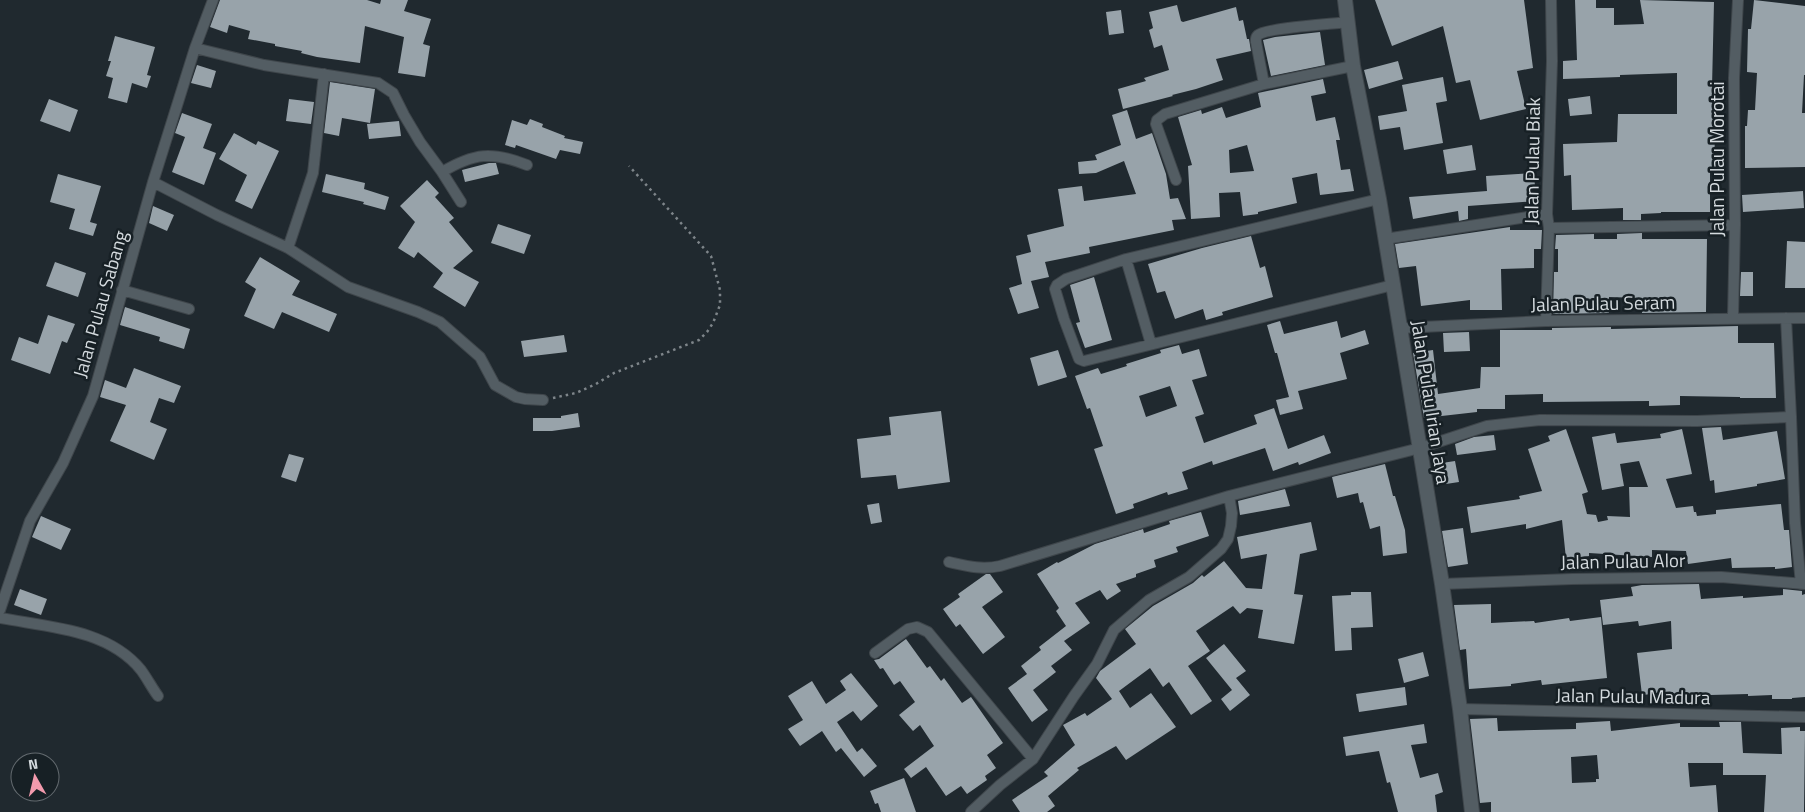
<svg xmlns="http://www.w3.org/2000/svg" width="1805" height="812" font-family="'Titillium Web',sans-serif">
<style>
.building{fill:#98a3aa;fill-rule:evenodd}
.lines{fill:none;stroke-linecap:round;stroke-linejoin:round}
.minor-casing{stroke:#3f464b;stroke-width:12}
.tertiary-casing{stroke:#3f464b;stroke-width:16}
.path{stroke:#7e858a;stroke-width:2.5;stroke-dasharray:2.5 4;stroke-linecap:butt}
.minor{stroke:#535d63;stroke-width:10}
.tertiary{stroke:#535d63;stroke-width:14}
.labels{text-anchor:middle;stroke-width:5;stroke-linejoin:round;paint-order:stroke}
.street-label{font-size:19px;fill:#d4dade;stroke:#172025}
</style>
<rect width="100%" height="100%" fill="#20292f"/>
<path class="building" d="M220,0H367L380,4L381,0H408L404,11L431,19L423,44L430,46L425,77L398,73L404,37L365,26L360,63L317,57L301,53L302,51L275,46V44L248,39L250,31L229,25L227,33L210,27Z
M1375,0H1524L1533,68L1517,71L1526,109L1480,120L1470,80L1456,83L1443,26L1392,46Z
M1575,0H1596V8H1614V25L1644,24L1640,0L1714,2L1712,87H1715L1714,116H1717V140H1715L1713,173H1710V212H1661V213L1641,214V220H1623V208L1572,210L1571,175L1564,176L1563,144L1617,142L1618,114H1677V73L1620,75V77L1563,79V61L1577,60Z
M1754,0L1805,6V75H1804L1802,113H1805V167L1745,168V126H1747L1748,110H1755L1757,73L1747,72L1748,29H1751Z
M1177,5L1181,21L1183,22L1236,7L1239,21L1243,20L1247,39H1249L1251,51L1216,59L1223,80L1196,89L1172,95L1173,96L1123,109L1118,89L1146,81L1144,78L1169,70L1162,45L1154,48L1149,30L1153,28L1149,12Z
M1121,10L1124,33L1109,35L1106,12Z
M1320,32L1325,65L1271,76L1263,40L1275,37Z
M115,36L155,47L147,75L151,76L147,88L132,83L127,103L108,98L113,78L106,76L111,61H108Z
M1398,61L1403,79L1369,89L1364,70Z
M197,65L216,71L211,88L191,83Z
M1443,77L1447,101L1436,103L1443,143L1404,150L1400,127L1380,130L1378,116L1407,111L1402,85Z
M1323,79L1326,93L1311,96L1316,121L1335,117L1340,140H1336L1341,170L1350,169L1354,191L1320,195L1317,173L1292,178L1297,203L1258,212V214L1243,216L1240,192L1219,193L1220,217L1191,219L1188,166L1192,165L1178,117L1201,110L1202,114L1222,107L1226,118L1261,107L1258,93ZM1247,145L1254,171L1230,173L1229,150Z
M330,82L375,89L370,123L342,118L339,136L324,133Z
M1590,96L1592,114L1570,116L1568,99Z
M49,99L78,110L70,132L40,121Z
M289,99L314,102L311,124L286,121Z
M1127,110L1136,139L1152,133L1166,174L1170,199L1178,198L1186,219L1172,220L1174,230L1089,247L1090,253L1045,262L1049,277L1031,281L1039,308L1018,314L1009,288L1022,284L1016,256L1031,252L1027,235L1064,226L1058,189L1082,186L1084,201L1136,194L1124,161L1096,173L1079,174L1078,162L1097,160L1095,155L1121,145L1112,115Z
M182,113L212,124L203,148L216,153L204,185L172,172L185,137L175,133Z
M530,119L543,124L542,127L565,136L564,138L583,142L580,154L560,150L556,159L516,145L515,148L505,145L512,120L527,125Z
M399,121L401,136L369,139L367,124Z
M234,133L256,145L258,141L279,151L252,209L235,201L247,175L219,159Z
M1472,145L1476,170L1447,174L1443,150Z
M489,163H496L499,174L465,182L462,170Z
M1534,173L1536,201L1468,206V219L1459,221L1458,211L1413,219L1409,197L1487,191L1486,176Z
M58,174L101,186L90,222L97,224L93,236L69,229L75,209L50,202Z
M326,174L365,183L364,189L389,197L385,210L363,204L364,202L322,192Z
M427,180L439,193L435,197L454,218L449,222L473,251L453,268L479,282L465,307L433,287L443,273L418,252L414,258L398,248L415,222L400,206Z
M1803,191L1804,208L1743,212L1742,195Z
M153,206L174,215L167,231L149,223Z
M498,224L531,235L524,254L491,243Z
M1510,227V230H1542L1541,249H1534V268L1501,269L1502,310H1470V300L1421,306L1416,266L1399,268L1395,244Z
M1642,233V239H1707L1706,312L1642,313V298L1609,297V313L1553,314L1554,272H1558V249H1555L1556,235L1594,234V239H1617V234Z
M1251,236L1260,268L1265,266L1273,297L1222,312L1223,315L1206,320L1203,309L1175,319L1165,291L1157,293L1148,264L1202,248Z
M1787,241L1805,242V288H1785Z
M260,257L300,281L292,295L337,314L329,332L282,312L274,329L244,316L256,289L245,282Z
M55,262L86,273L78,297L46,286Z
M1741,272H1753V296H1740Z
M1094,277L1112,340L1085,348L1076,323L1080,322L1070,285Z
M125,307L190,329L184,349L159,341L160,337L120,325Z
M48,315L75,324L67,343L62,341L50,374L11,360L19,337L38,344Z
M1280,321L1284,334L1337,321L1341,338L1365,330L1369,344L1340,353L1347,379L1298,391L1303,409L1280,415L1276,400L1289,397L1277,353H1275L1267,325Z
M1738,326V343H1774L1776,398H1740V397L1680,396V405L1649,406V401L1543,402V394L1505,395V409H1477V412L1424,418L1413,353L1433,350L1438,394L1480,388L1481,367H1500V330H1552V328L1611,327V329Z
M1469,332L1470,351L1444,352L1443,333Z
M564,335L567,352L524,357L521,341Z
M1179,345L1182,354L1199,349L1207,376L1192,380L1204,414L1195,417L1204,443L1257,424L1254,415L1274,408L1288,449L1324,435L1331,453L1299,465L1298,462L1273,471L1265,448L1213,465L1212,461L1182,472L1188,489L1168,495L1167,492L1133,504L1134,508L1116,514L1094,449L1103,446L1090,408L1087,409L1075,376L1098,368L1101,374L1127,366L1126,364L1161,353L1160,350ZM1170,386L1177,406L1146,417L1139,396Z
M1058,350L1067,377L1038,386L1030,358Z
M134,368L181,386L174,403L159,398L150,422L167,429L154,460L110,441L126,405L100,397L105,380L126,388Z
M941,411L950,482L898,489L896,475L861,478L857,439L891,435L889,417Z
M578,413L580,427L552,431H533V418H561V416Z
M1721,427L1723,440L1777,431L1785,479L1757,484V486L1715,493L1714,480L1710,481L1702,428Z
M1566,429L1588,492L1582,494L1587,514L1596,515L1598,522L1608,520L1607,516L1630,517L1629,487H1648L1639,461L1620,464L1624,486L1602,490L1592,437L1615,433L1617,443L1661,438L1660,434L1682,429L1692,474L1666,479L1676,508L1693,506L1694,512H1696L1697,516L1716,514V510L1781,504L1784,530H1789L1792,567L1775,569V567L1732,568L1731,558L1688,564L1686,551L1652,550V557L1589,553V556L1566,559L1562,520L1526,529V524L1471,533L1467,507L1520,499L1519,496L1542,491L1528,449L1550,441L1548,436Z
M1494,435L1496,450L1457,455L1455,444L1474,437Z
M289,454L304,458L296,482L281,477Z
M1455,461L1459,482L1446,484L1442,463Z
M1385,464L1393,496H1395L1405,530L1407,553L1383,556L1380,526L1370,529L1363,502L1360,503L1358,493L1337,498L1332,477Z
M1285,489L1290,506L1240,515L1238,501Z
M879,503L882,522L871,524L867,505Z
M1201,512L1209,536L1176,547L1178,552L1154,560L1156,567L1136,574V577L1116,584L1121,591L1107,600L1100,590L1075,603L1090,623L1064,641L1072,650L1051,666L1056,672L1033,690L1048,710L1032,722L1008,688L1027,674L1021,666L1041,650L1039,647L1066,626L1056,611L1059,608L1037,574L1057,562L1058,563L1095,544L1143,529L1144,533L1170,524L1169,521Z
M41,516L71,529L61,550L32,537Z
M1311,522L1317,550L1300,554L1294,594L1303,595L1294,644L1258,638L1263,610L1247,608L1240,614L1233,606L1196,631L1210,651L1188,666L1212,701L1191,715L1169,682L1163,687L1150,668L1119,691L1130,708L1151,693L1176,727L1126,760L1116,746L1077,768L1079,770L1048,796L1055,806L1047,812H1020L1012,800L1048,776L1044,772L1075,745L1063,725L1085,713L1087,716L1112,699L1096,678L1100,671L1136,644L1125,629L1153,606L1193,583L1202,575L1204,577L1224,561L1246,588L1262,589L1267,554L1241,559L1237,537Z
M1463,528L1468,564L1448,567L1442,531Z
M986,574H990L1003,592L982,607L1005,637L983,654L960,624L956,627L943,609L960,597L958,594Z
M1699,584L1701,599L1743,596V598L1783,595V589L1802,591V595L1805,594V697L1792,698V699H1772V695L1748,696V694L1673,696V692L1642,695L1637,653L1672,649L1671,621L1639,626L1638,621L1603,625L1600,600L1633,596L1631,587L1642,585Z
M20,589L47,599L41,615L14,605Z
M1351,592H1371L1373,627L1351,628L1352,650L1335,651L1332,596L1351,595Z
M1491,604V623L1534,621L1535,623L1569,618L1570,621L1601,617L1607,678L1542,685L1541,680L1511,684V686L1469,689L1466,649L1460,650L1454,605Z
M906,639L927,668L930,666L941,681L944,678L962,703L971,697L1003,743L987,755L996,768L985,776L987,780L967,794L961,786L946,796L926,767L911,778L904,769L934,746L920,725L913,731L899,715L915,702L900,681L894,685L883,668L880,669L874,660L879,659Z
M1224,644L1246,671L1236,678L1250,695L1230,711L1221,699L1232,690L1206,658Z
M1423,652L1429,676L1404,683L1398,659Z
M851,673L878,706L861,721L853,711L837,722L857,752L862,748L877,766L864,777L841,748L836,752L822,731L800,746L788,729L803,720L788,696L812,681L826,704L846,690L840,681Z
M1405,687L1407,705L1359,712L1356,694Z
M1497,718L1498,731L1576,729V723L1610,721L1611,731L1680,723V727H1720L1719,722H1741L1743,753L1782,754L1781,728L1800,727V731H1805L1804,812H1764L1766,775H1723V763H1688L1690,787L1716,785L1718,812H1491V802L1480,803L1470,719ZM1597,755L1599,779H1596V782L1572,783L1571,757Z
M1424,724L1427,743L1411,745L1420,778L1438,773L1443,792L1435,795L1437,812H1398L1390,782L1387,783L1379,751L1346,756L1343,737Z
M904,778L916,812H881L878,803L875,804L870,791Z"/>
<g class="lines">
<defs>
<path id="minor" d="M195,48L264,65L378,83L393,93L404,115L420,142L442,172L461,202
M1264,84L1256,42C1256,39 1255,38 1258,35C1266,28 1333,24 1348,22
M442,172C474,153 492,151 527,165
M1176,180L1156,124L1157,120L1165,114L1264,84L1353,66
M153,182L217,215L288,248L348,287L418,312L440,322L480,357L495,385L516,397L525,399L543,400
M1379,199L1126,259L1066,279L1057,285L1055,289L1064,319L1079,359L1084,361L1393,285
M1549,228L1735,225
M1385,239L1547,214
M288,248L313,173L324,74
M1126,259L1151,344
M122,290L189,309
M1733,318L1735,225L1734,78L1738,0
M1546,321L1549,228L1547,214L1552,61L1551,0
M1401,328L1546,321L1805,318
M1791,417L1795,523L1801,584
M949,562C967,566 981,570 1000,566L1229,496
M1442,584L1572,579L1721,577L1805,584
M0,610L30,521L63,463L93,396L153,182L195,48L213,0
M0,618C48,627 108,629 141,670C147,678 152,688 158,696
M875,653L908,629L917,627L928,632L1033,759
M1460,709L1805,717
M971,812L1000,785L1033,759L1074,696L1097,664L1114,630L1149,600L1189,577L1221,549L1228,539L1231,526L1232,513L1229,496L1420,448L1487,426L1540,420L1697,421L1791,417L1786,318"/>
<path id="tertiary" d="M1345,0L1353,66L1379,199L1442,584L1460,709L1472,812"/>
</defs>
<use href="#minor" class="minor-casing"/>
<use href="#tertiary" class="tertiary-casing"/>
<path class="path" d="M553,398L576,393L596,384L614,373L699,340L707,332L713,323L720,305V290L711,256L629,166"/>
<use href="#minor" class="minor"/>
<use href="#tertiary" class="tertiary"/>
</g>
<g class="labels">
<g class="street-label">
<text transform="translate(1717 159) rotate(-90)" y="7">Jalan Pulau Morotai</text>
<text transform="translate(1532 161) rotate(-89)" y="7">Jalan Pulau Biak</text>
<text transform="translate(1603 303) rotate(-1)" y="7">Jalan Pulau Seram</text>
<text transform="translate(100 304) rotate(-74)" y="7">Jalan Pulau Sabang</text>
<text transform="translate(1431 402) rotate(81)" y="7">Jalan Pulau Irian Jaya</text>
<text transform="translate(1623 561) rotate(-1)" y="7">Jalan Pulau Alor</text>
<text transform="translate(1633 696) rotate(1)" y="7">Jalan Pulau Madura</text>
</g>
</g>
<g transform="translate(35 777) rotate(352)"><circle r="24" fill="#172025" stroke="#636a6f"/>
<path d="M0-4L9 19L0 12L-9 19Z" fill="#f29aad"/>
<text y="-8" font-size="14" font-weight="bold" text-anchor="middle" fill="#d4dade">N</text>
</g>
</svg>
